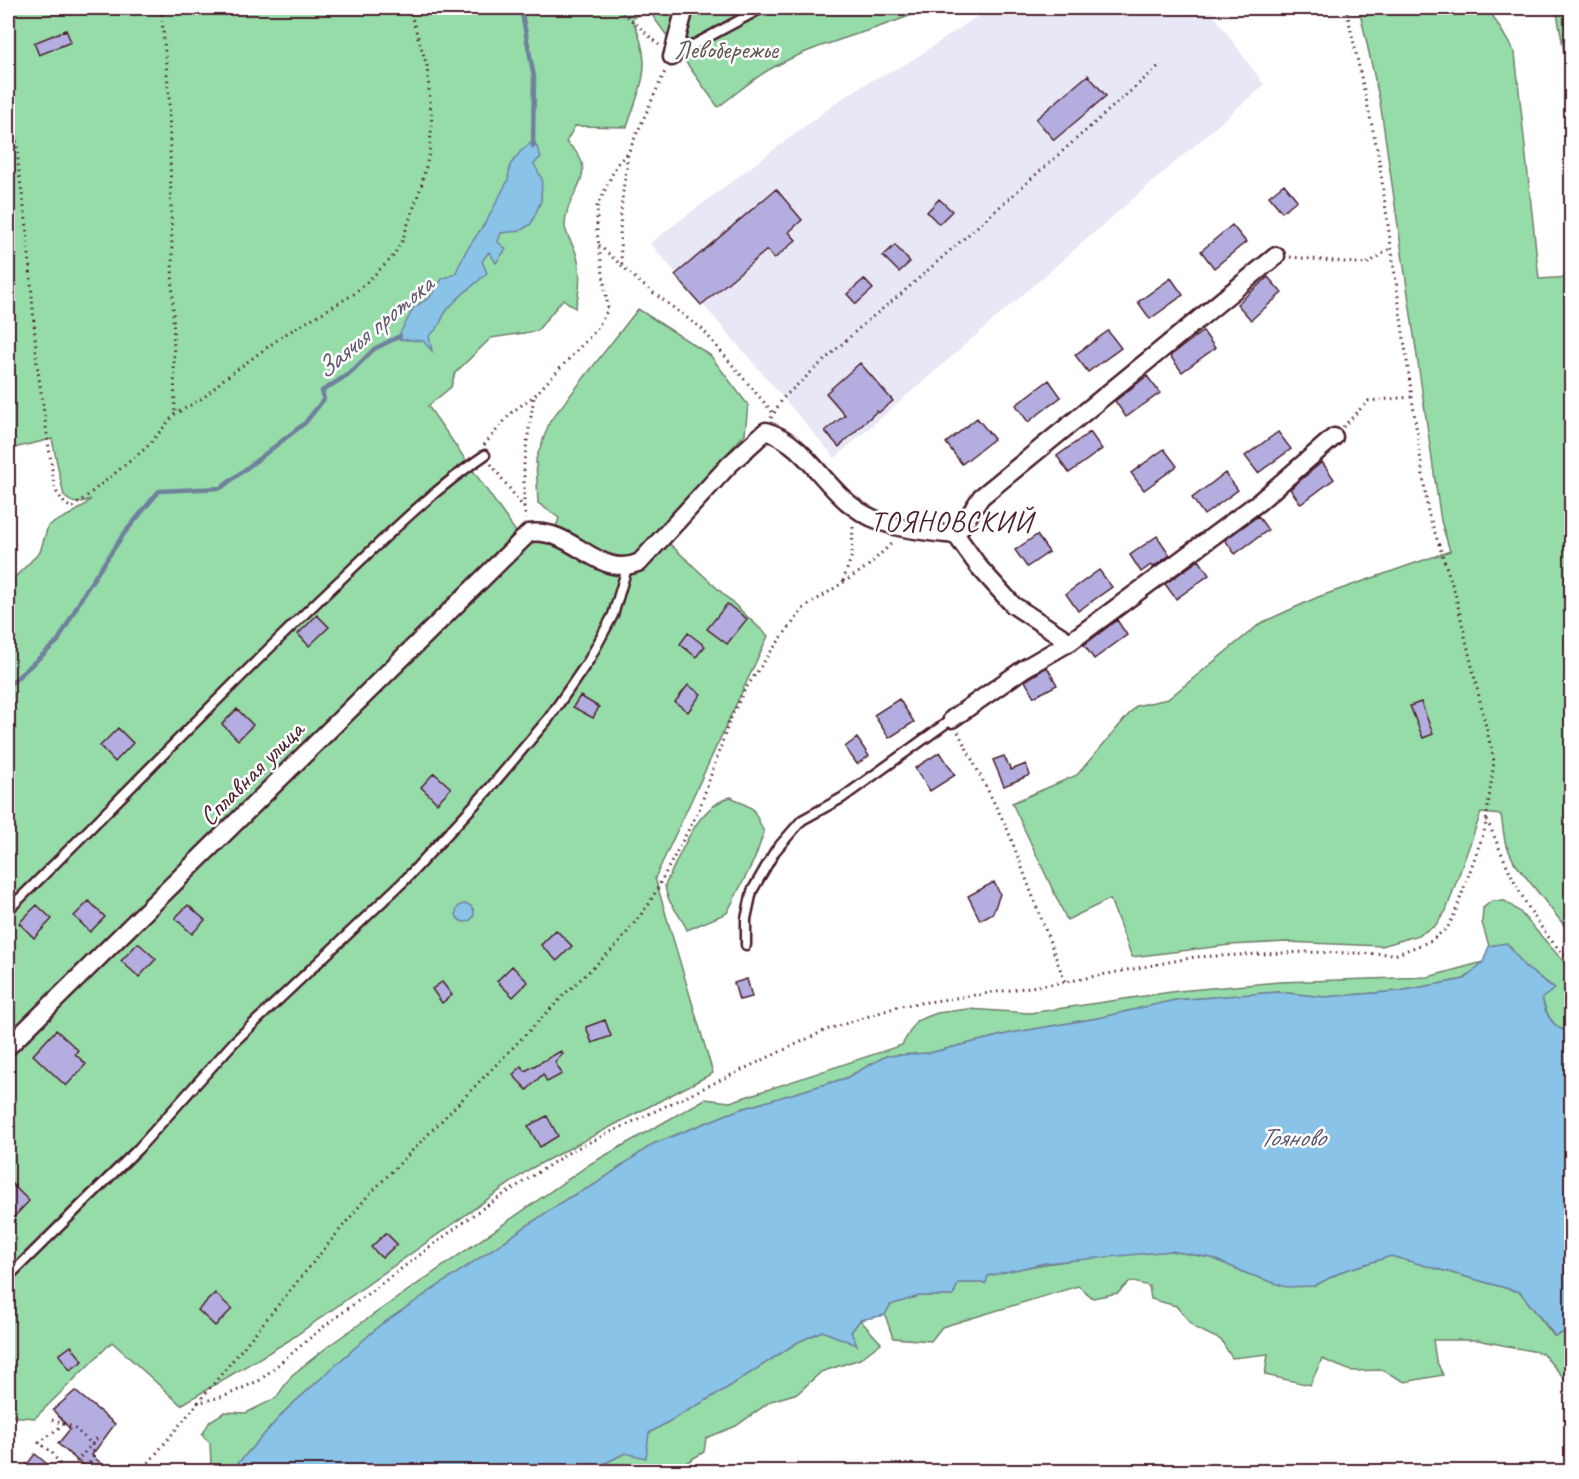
<svg xmlns="http://www.w3.org/2000/svg" width="1579" height="1479" font-family="Caveat,sans-serif">
<style>
.built{fill:#e8e7f5}
.green{fill:#95dca9;stroke:#707e6a;stroke-width:1.5}
.water{fill:#89c3e8;stroke:#70819c;stroke-width:1.5}
.lines{fill:none;stroke-linecap:round;stroke-linejoin:round}
.stream{stroke:#70819c;stroke-width:4.5}
.building{fill:#b3aedf;stroke:#4a1f2b;stroke-width:1.5}
.lane-casing{stroke:#4a1f2b;stroke-width:13}
.street-casing{stroke:#4a1f2b;stroke-width:21}
.path{stroke:#4a1f2b;stroke-width:3;stroke-dasharray:1.5 4.5;stroke-linecap:butt}
.lane{stroke:#fff;stroke-width:8}
.street{stroke:#fff;stroke-width:16}
.labels{text-anchor:middle;stroke-width:5;stroke-linejoin:round;paint-order:stroke}
.park-label{font-size:26px;fill:#605851;stroke:#fff}
.street-label{font-size:26px;fill:#4a1f2b;stroke:#fff}
.water-label{font-size:27px;font-style:italic;fill:#60586d;stroke:#fff}
.quarter-label{font-size:28px;letter-spacing:1.5px;fill:#4a1f2b;stroke:#fff}
</style>
<rect width="100%" height="100%" fill="#fff"/>
<filter id="ink" filterUnits="userSpaceOnUse"><feTurbulence type="fractalNoise" baseFrequency=".0167" numOctaves="2"/><feDisplacementMap in="SourceGraphic" scale="12" xChannelSelector="R" yChannelSelector="G"/><feConvolveMatrix kernelMatrix="1 2 1 2 8 2 1 2 1" color-interpolation-filters="sRGB"/></filter>
<g filter="url(#ink)">
<path class="built" d="M990,8H1209L1264,85L835,458L650,243L844,97L872,80L906,64Z"/>
<path class="green" d="M8,8H647L632,19C654,64 642,82 627,127L575,126L566,142C605,174 564,191 565,227C566,234 573,245 576,253C582,270 580,292 575,308L563,299L537,331L491,338L455,373L451,387L428,406L523,542L552,539L559,518L538,503L536,459L550,421L638,309L710,355L748,405L745,434L656,531L768,636L655,878L713,1073L530,1169L288,1341L181,1405L112,1342L35,1418L8,1416V584L40,552L48,526C63,517 79,512 91,499C79,503 74,506 64,496L52,439L18,447L8,452Z
M647,8H928C879,31 823,40 774,67C754,77 736,94 718,107Z
M1359,8H1488L1515,53L1539,279L1571,277V934L1514,862L1505,842L1501,815L1481,813L1446,911L1435,926L1419,935L1382,946L1286,942L1230,945L1132,957L1110,899L1067,920L1012,803L1077,775L1136,706L1168,699L1261,623L1318,597L1450,551L1441,521L1380,102Z
M1556,8H1571V90Z
M731,797L753,809L764,832L755,858L727,913L687,930C680,913 666,903 665,885C681,855 695,807 731,797Z
M1492,901H1505L1520,912L1571,970V1034C1553,1027 1547,1017 1542,998L1555,988L1525,967L1507,943L1489,946L1482,923L1483,908Z
M1483,962L1464,979L1400,991L1324,997L1278,992L1175,1000L1098,1018L1011,1033L929,1053L886,1056L846,1078L738,1110L653,1144L594,1185L568,1198L379,1326L286,1410L231,1471H203L211,1463L210,1443L202,1435L210,1421L225,1412L246,1413L276,1398L292,1375L331,1344L590,1164L705,1099L730,1102L902,1045L916,1021L937,1013L968,1009L1030,1013L1178,991L1279,982L1428,977Z
M1171,1251L1212,1258L1248,1274L1314,1286L1343,1271L1391,1256L1520,1292L1554,1336L1568,1331L1571,1334V1386L1542,1353L1478,1340H1433L1436,1360L1443,1375L1405,1382L1382,1370L1351,1371L1322,1359L1310,1385L1265,1375L1268,1354L1232,1358L1221,1340L1195,1328L1176,1306L1151,1299L1149,1286L1130,1281L1118,1293L1093,1298L1078,1286L942,1327L931,1341L893,1338L885,1315L890,1305L919,1296H953L958,1283H986L987,1276C1048,1261 1109,1255 1171,1251Z
M860,1320L881,1343L860,1359L821,1372L798,1393L771,1401L736,1426L706,1438L704,1452L672,1471L588,1472L625,1453L649,1433L727,1388L798,1342L822,1331L856,1344L851,1332Z"/>
<path class="water" d="M534,140L541,157L534,164L542,179L541,201L531,224L520,231L501,233L498,242L506,249L496,263L489,252L482,261L487,273C474,286 460,294 448,309C438,321 444,324 429,336L432,351L423,341L397,339L414,307L429,298L442,279L455,274L466,251L487,220L508,180L510,165L521,151Z
M456 913a9 9 0 1 1 18 0a9 9 0 1 1-18 0Z
M1507,943L1525,967L1555,989L1542,998C1546,1017 1553,1027 1571,1034V1334L1567,1331L1555,1336L1520,1292L1391,1256L1343,1271L1314,1286L1286,1287L1248,1274L1212,1258L1171,1251L1045,1263L988,1276L986,1283H958L953,1296H919L890,1305L885,1315L860,1320L851,1332L857,1345L822,1331L798,1342L727,1388L649,1433L646,1458L625,1453L588,1472L231,1471L286,1410L379,1326L568,1198L594,1185L653,1144L738,1110L846,1078L886,1056L929,1053L1011,1033L1098,1018L1175,1000L1278,992L1324,997L1400,991L1465,979L1483,962L1489,946Z"/>
<g class="lines">
<path class="stream" d="M521,8L534,77L533,146
M8,686L58,641L86,590L123,535L159,491L221,488L305,423L324,399L322,391L349,374L374,349L400,336"/>
</g>
<path class="building" d="M66,30L71,42L39,55L34,43Z
M1088,75L1106,96L1054,140L1036,119Z
M1284,184L1297,200L1282,212L1269,196Z
M776,189L802,220L789,232L796,240L774,259L767,250L701,305L675,275Z
M939,199L952,211L939,224L927,212Z
M1232,225L1246,242L1214,268L1201,251Z
M895,245L910,262L899,272L883,256Z
M1268,277L1282,293L1251,320L1237,304Z
M1171,278L1183,295L1150,319L1138,302Z
M864,279L873,289L856,304L847,294Z
M1108,331L1121,348L1088,372L1075,355Z
M1203,331L1215,348L1182,372L1170,356Z
M860,363L893,401L878,413L877,411L839,447L825,431L845,415L826,393Z
M1147,376L1160,393L1126,417L1115,401Z
M1049,380L1061,397L1028,422L1016,405Z
M977,418L994,439L962,464L946,443Z
M1090,432L1102,449L1069,473L1057,456Z
M1278,432L1291,449L1258,473L1245,456Z
M1164,449L1177,466L1144,490L1131,473Z
M1322,462L1334,479L1301,504L1290,489Z
M1225,473L1238,490L1204,515L1192,498Z
M1258,516L1268,530L1235,554L1225,540Z
M1037,535L1049,552L1027,567L1015,550Z
M1157,536L1170,555L1153,567L1151,565L1141,572L1130,555Z
M1199,560L1209,575L1176,599L1165,584Z
M1099,570L1112,587L1078,611L1066,594Z
M727,604L747,619L727,644L707,629Z
M317,615L329,627L309,646L298,634Z
M1117,620L1127,635L1094,659L1084,645Z
M688,633L705,646L696,657L680,644Z
M1047,667L1057,685L1034,697L1025,681Z
M688,685L701,694L688,712L675,702Z
M580,696L599,707L593,718L573,707Z
M899,699L914,722L889,738L874,715Z
M1421,702L1433,734L1423,738L1410,706Z
M237,709L253,725L238,740L222,724Z
M118,728L133,743L115,762L100,746Z
M857,738L869,756L857,764L845,747Z
M940,752L955,775L930,791L915,768Z
M1004,756L1011,770L1026,764L1030,775L1004,786L993,760Z
M434,773L451,788L437,803L421,787Z
M994,882L1000,894L993,913L980,920L968,896Z
M89,901L105,917L90,932L74,916Z
M37,905L52,919L34,938L19,923Z
M188,905L205,920L192,934L175,918Z
M556,930L572,946L557,961L541,945Z
M138,943L156,959L139,977L121,961Z
M512,966L528,982L513,997L497,981Z
M747,979L752,997L739,1000L734,983Z
M442,982L452,995L442,1003L432,989Z
M605,1020L611,1036L592,1043L586,1027Z
M56,1030L78,1050L75,1054L86,1064L66,1086L33,1055Z
M561,1051L563,1054L555,1062L562,1074L547,1082L543,1074L527,1090L513,1075L521,1066L525,1071Z
M547,1116L558,1136L540,1147L528,1126Z
M8,1180L29,1201L14,1217L8,1210Z
M386,1233L397,1244L382,1258L371,1247Z
M215,1293L232,1309L215,1326L198,1310Z
M71,1346L83,1361L70,1370L59,1355Z
M75,1391L115,1424L92,1455L110,1472H91L58,1444L70,1429L53,1410Z
M35,1454L57,1472H21Z"/>
<g class="lines">
<defs>
<path id="lane" d="M673,56L762,8
M8,910C119,802 224,689 337,583C384,539 431,491 485,455
M746,945V919L752,891L775,851L802,820L842,798L952,719
M8,1277L138,1149L234,1042L404,881L489,789L549,718L589,660L613,615L627,568"/>
<path id="street" d="M672,57L685,8
M956,535L981,497L1276,256
M952,719L1025,668L1070,642
M8,1047L529,533C574,527 598,581 640,562L729,465L766,431C804,443 821,482 851,505C881,529 919,531 956,535L979,567L1013,605L1070,642L1259,502L1334,437"/>
</defs>
<use href="#lane" class="lane-casing"/>
<use href="#street" class="street-casing"/>
<path class="path" d="M161,8L169,96L175,414
M618,8L659,45
M8,33L19,173L27,227L37,364L55,490L65,504L72,508L146,448L175,414L203,398L224,379L284,335L354,294L392,258L402,241L421,187L429,154L432,124L427,66L409,8
M599,245L643,285L702,329L773,413
M1290,257L1367,264L1391,248
M622,264C617,226 623,192 628,154
M771,418L783,398L866,322L901,294L1160,65
M1343,427L1368,401L1411,397
M484,445L512,412L534,396L597,329L608,309L597,232V207L617,164L628,153L666,69
M491,464L524,508L526,519
M524,507V461L534,397
M843,581L852,555L853,526
M958,732L1007,828L1065,982
M1487,820C1509,870 1530,925 1572,962
M197,1403L225,1396L260,1380L322,1328L477,1212L571,1151L826,1030L900,1006L1065,982L1195,957L1306,952L1397,954L1431,941L1448,927L1455,913L1485,829L1494,761L1455,593L1428,512L1378,153L1346,8
M52,1420L73,1427L92,1444L93,1457L84,1472
M64,1424L39,1443L51,1451L65,1472
M76,1462L99,1436
M141,1472L366,1198L567,992L619,943L649,904L699,810L729,722L744,691L772,650L804,608L867,567L893,542"/>
<use href="#lane" class="lane"/>
<use href="#street" class="street"/>
</g>
</g>
<g class="labels">
<g class="park-label">
<text x="726" y="58">Левобережье</text>
</g>
<g class="street-label">
<text transform="translate(251 773) rotate(-45)" y="9">Сплавная улица</text>
</g>
<g class="water-label">
<text transform="translate(374 327) rotate(-40)" y="9">Заячья протока</text>
<text x="1292" y="1146">Тояново</text>
</g>
<g class="quarter-label">
<text x="952" y="531">ТОЯНОВСКИЙ</text>
</g>
</g>
<rect width="1579" height="1479" fill="none" stroke="#fff" stroke-width="30"/>
<rect x="15" y="15" width="1549" height="1449" fill="none" stroke="#4a1f2b" stroke-width="2" filter="url(#ink)"/>
</svg>
